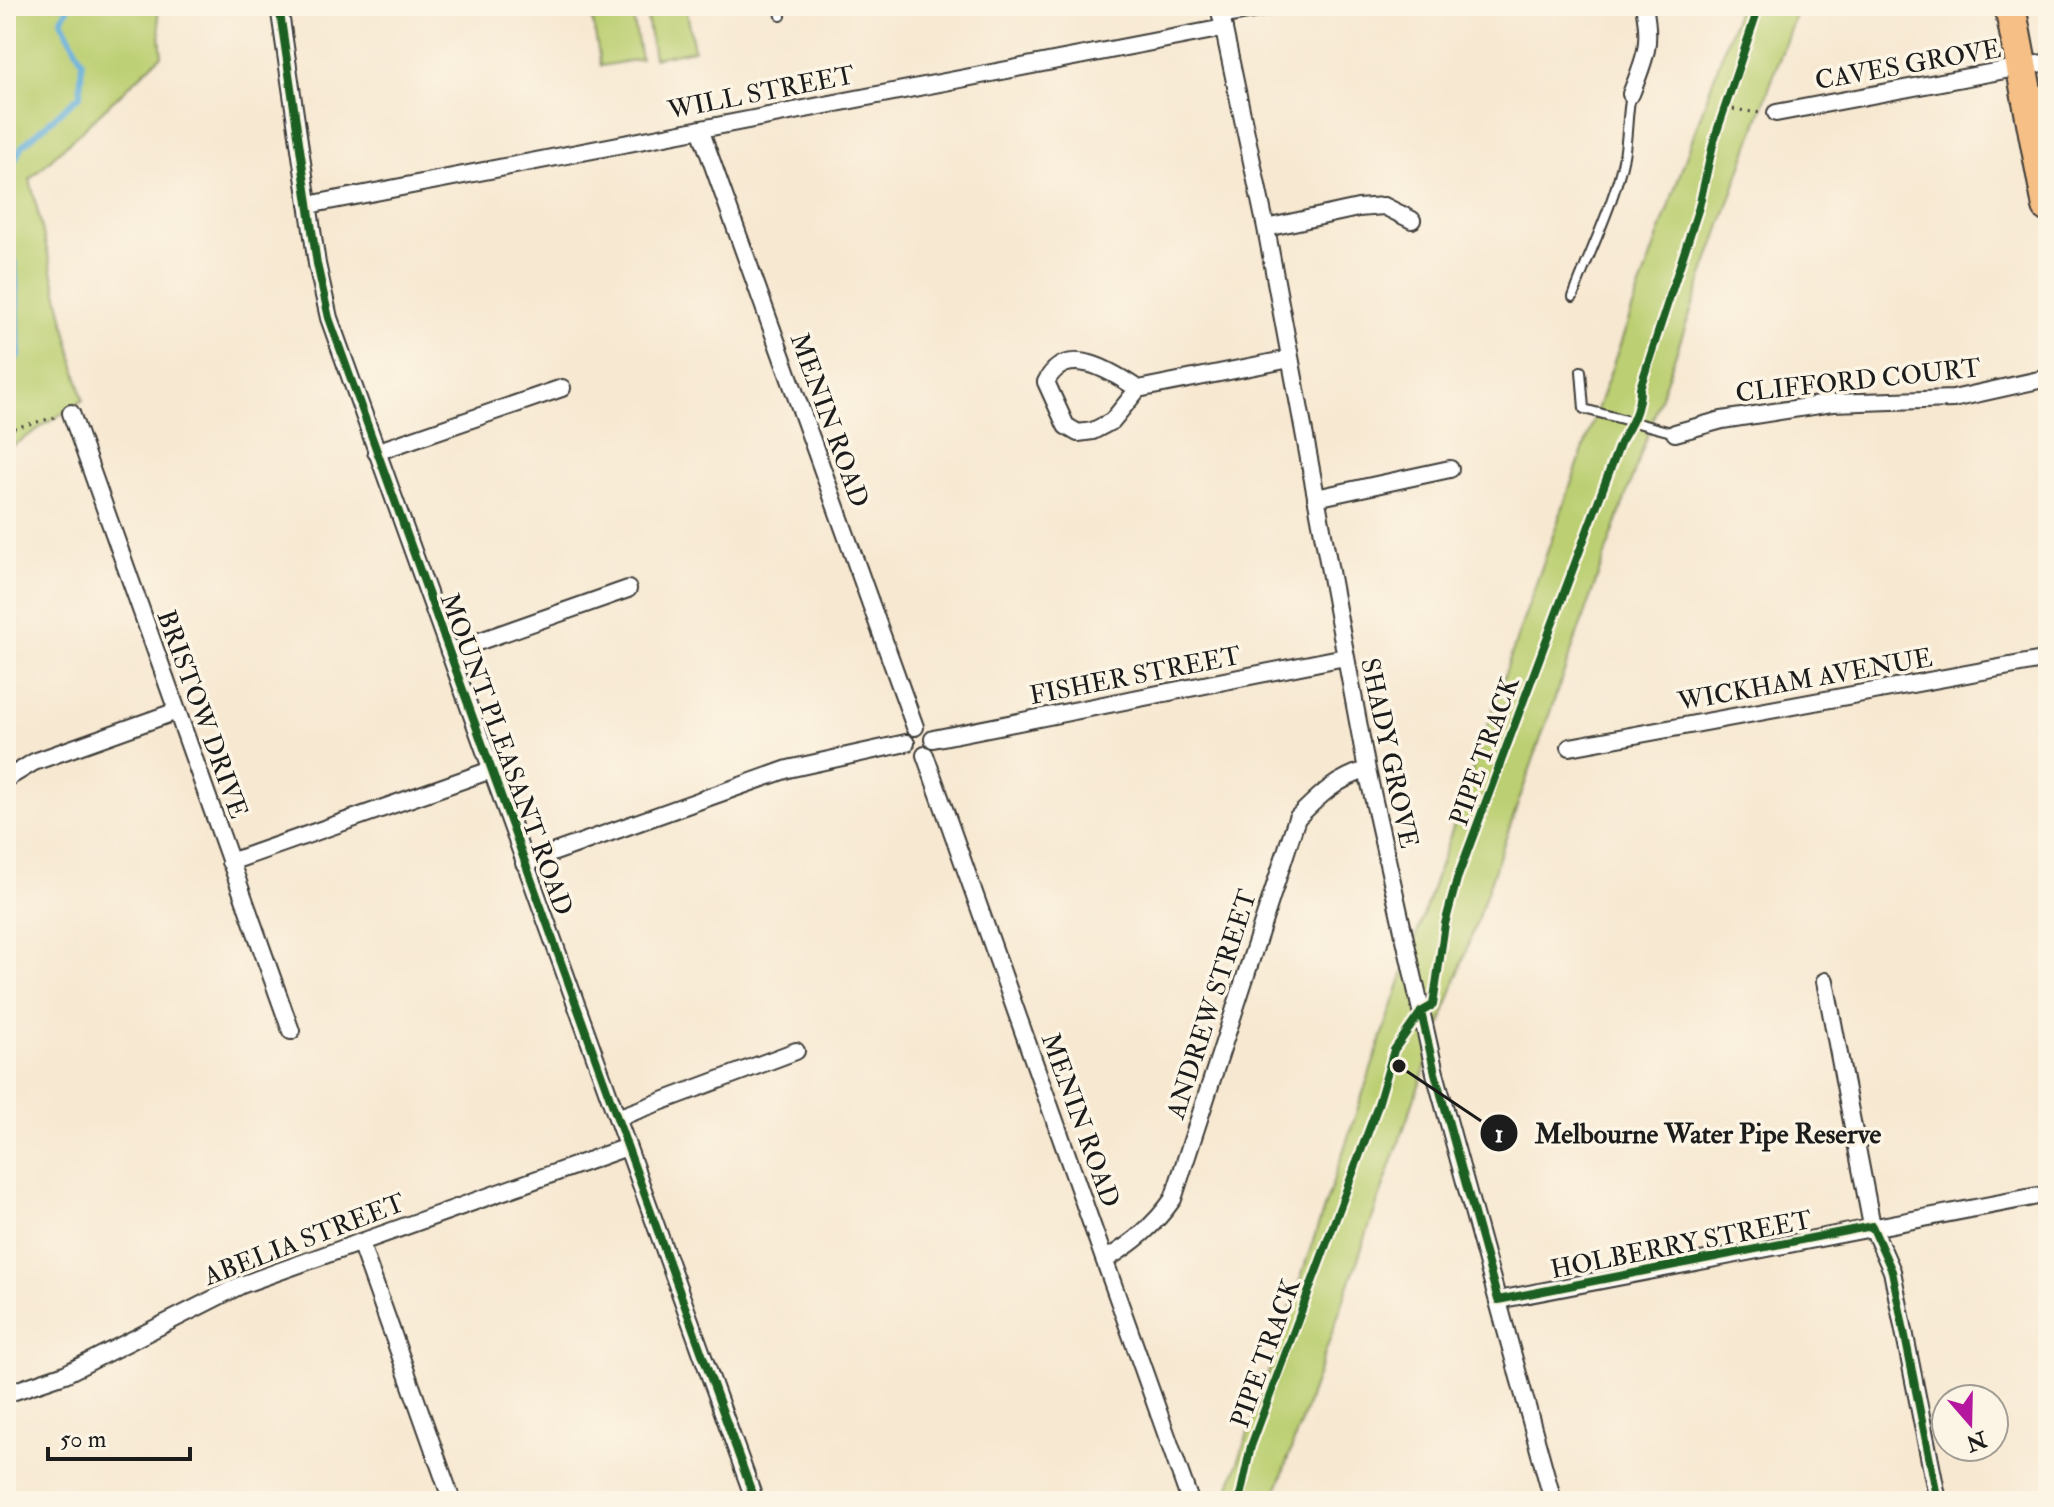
<svg xmlns="http://www.w3.org/2000/svg" width="2054" height="1507" font-family="'IM FELL Double Pica',serif">
<style>
.green{fill:#bccf72;stroke:#6c7647;stroke-width:2}
.lines{fill:none;stroke-linecap:round;stroke-linejoin:round}
.stream{stroke:#62aedb;stroke-width:6}
.lane-casing{stroke:#3d3b37;stroke-width:12}
.street-casing{stroke:#3d3b37;stroke-width:20}
.highway-casing{stroke:#3d3b37;stroke-width:34}
.path{stroke:#3d3b37;stroke-width:3;stroke-dasharray:2 6;stroke-linecap:butt}
.lane{stroke:#fff;stroke-width:8}
.street{stroke:#fff;stroke-width:16}
.highway{stroke:#f5bf86;stroke-width:30}
.cycleway-casing{stroke:#fcf5e5;stroke-width:13}
.cycleway{stroke:#1b5e20;stroke-width:8}
.labels{text-anchor:middle;stroke-width:7;stroke-linejoin:round;paint-order:stroke}
.street-label{font-size:26px;fill:#1c1c1c;stroke:#fcf5e5}
.leader{fill:none;stroke:#1c1c1c;stroke-width:3}
.callout-dot{fill:#1c1c1c;stroke:#fcf5e5;stroke-width:3}
.mark-label{font-size:24px;text-anchor:middle;font-weight:bold;fill:#fff}
.callout-label{font-size:28px;text-anchor:middle;font-weight:bold;fill:#1c1c1c;stroke:#fcf5e5;stroke-width:7;stroke-linejoin:round;paint-order:stroke}
</style>
<rect width="100%" height="100%" fill="#fcf5e5"/>
<filter id="ink" filterUnits="userSpaceOnUse"><feTurbulence type="fractalNoise" baseFrequency=".0125" numOctaves="2"/><feDisplacementMap in="SourceGraphic" scale="16" xChannelSelector="R" yChannelSelector="G"/><feConvolveMatrix kernelMatrix="1 2 1 2 8 2 1 2 1" color-interpolation-filters="sRGB"/></filter>
<filter id="wash" filterUnits="userSpaceOnUse"><feTurbulence type="fractalNoise" baseFrequency=".006" numOctaves="4" result="noise"/><feDisplacementMap in="SourceGraphic" scale="32" xChannelSelector="R" yChannelSelector="G"/><feGaussianBlur stdDeviation="1.8" result="paint"/><feColorMatrix in="noise" values="0 0 0 0 0 0 0 0 0 0 0 0 0 0 0 0 0 1.4 0 .05"/><feComposite in="paint" operator="in"/></filter>
<g filter="url(#wash)">
<rect width="100%" height="100%" fill="#f7e8d1"/>
<path class="green" d="M6,6H157L162,55L30,179L83,400L6,450Z
M590,6H631L641,59L601,66Z
M645,6H686L694,50L654,58Z
M1739,6H1798L1273,1501H1225L1519,632Z"/>
<g class="lines">
<path class="stream" d="M6,178L22,146L80,95L82,61L61,20L69,6
M6,224C19,258 17,319 19,356L6,368"/>
</g>
</g>
<g filter="url(#ink)">
<g class="lines">
<defs>
<path id="lane" d="M779,6L781,16
M1573,297C1590,250 1614,205 1624,156C1628,135 1627,114 1631,94
M1581,371L1584,409L1675,433"/>
<path id="street" d="M279,6L317,264L329,318L755,1501
M1219,6L1266,228L1367,770L1435,1073L1553,1501
M1354,6H1355
M1221,16L1274,6
M1631,94C1645,58 1652,45 1644,6
M2027,98L2048,93
M1776,113L2048,62
M700,129L915,727
M308,205L1224,28
M1266,228L1358,208L1384,206L1412,220
M1138,389C1111,371 1066,342 1046,382L1066,426L1078,433L1093,431L1112,421L1138,389L1290,359
M71,413L291,1031
M1675,433L1722,420L1832,403L1953,399L2048,378
M376,452L562,388
M1316,498L1450,469
M449,652L628,589
M933,739L1345,657
M1570,747L2048,659
M925,755L1190,1501
M6,779L34,762L177,711
M230,862L491,770
M524,863L788,769L906,743
M1825,981L1872,1226L1892,1271L1938,1501
M617,1118L796,1051
M360,1242L452,1501
M1105,1260C1133,1243 1154,1226 1173,1199L1297,818C1319,796 1337,778 1367,770
M1498,1300L2048,1194
M6,1394L65,1374L241,1285L627,1147"/>
<path id="highway" d="M2010,6L2048,207"/>
</defs>
<use href="#lane" class="lane-casing"/>
<use href="#street" class="street-casing"/>
<use href="#highway" class="highway-casing"/>
<path class="path" d="M1725,108L1760,113
M6,430L56,417"/>
<use href="#lane" class="lane"/>
<use href="#street" class="street"/>
<use href="#highway" class="highway"/>
<defs>
<path id="cycleway" d="M279,6L317,264L329,318L755,1501
M1421,1012L1435,1073L1498,1300L1872,1226L1892,1271L1938,1501
M1239,1501L1251,1446L1377,1108L1394,1050L1421,1012L1433,1005L1445,924L1457,879L1620,443C1631,425 1640,410 1640,388L1699,207L1714,140L1759,6"/>
</defs>
<use href="#cycleway" class="cycleway-casing"/>
<use href="#cycleway" class="cycleway"/>
</g>
</g>
<g class="labels">
<g class="street-label">
<text transform="translate(1908 64) rotate(-10)" y="9">CAVES GROVE</text>
<text transform="translate(761 92) rotate(-11)" y="9">WILL STREET</text>
<text transform="translate(1858 380) rotate(-6)" y="9">CLIFFORD COURT</text>
<text transform="translate(830 420) rotate(70)" y="9">MENIN ROAD</text>
<text transform="translate(1135 675) rotate(-11)" y="9">FISHER STREET</text>
<text transform="translate(1805 679) rotate(-10)" y="9">WICKHAM AVENUE</text>
<text transform="translate(203 714) rotate(70)" y="9">BRISTOW DRIVE</text>
<text transform="translate(1484 751) rotate(-70)" y="9">PIPE TRACK</text>
<text transform="translate(1390 753) rotate(78)" y="9">SHADY GROVE</text>
<text transform="translate(507 754) rotate(70)" y="9">MOUNT PLEASANT ROAD</text>
<text transform="translate(1211 1004) rotate(-72)" y="9">ANDREW STREET</text>
<text transform="translate(1081 1120) rotate(70)" y="9">MENIN ROAD</text>
<text transform="translate(304 1239) rotate(-21)" y="9">ABELIA STREET</text>
<text transform="translate(1681 1244) rotate(-11)" y="9">HOLBERRY STREET</text>
<text transform="translate(1265 1353) rotate(-70)" y="9">PIPE TRACK</text>
</g>
</g>
<path class="leader" d="M1399 1066L1499 1133"/>
<g class="callout-dot">
<circle cx="1399" cy="1066" r="8"/>
<circle cx="1499" cy="1133" r="20"/>
</g>
<g class="mark-label">
<text x="1499" y="1142">1</text>
</g>
<g class="callout-label">
<text x="1708" y="1143">Melbourne Water Pipe Reserve</text>
</g>
<rect width="2054" height="1507" fill="none" stroke="#fcf5e5" stroke-width="32"/>
<g transform="translate(1970 1423) rotate(160)"><circle r="38" fill="#fcf5e5" stroke="#a29e95" stroke-width="2"/>
<path d="M0-6L14 30L0 20L-14 30Z" fill="#b5179e"/>
<text y="-12" font-size="22" font-weight="bold" text-anchor="middle" fill="#1c1c1c">N</text>
</g>
<path d="M48 1447v12h142v-12" fill="none" stroke="#1c1c1c" stroke-width="4"/>
<text x="60" y="1447" font-size="24" fill="#1c1c1c" stroke="#fcf5e5" stroke-width="6" paint-order="stroke">50 m</text>
</svg>
